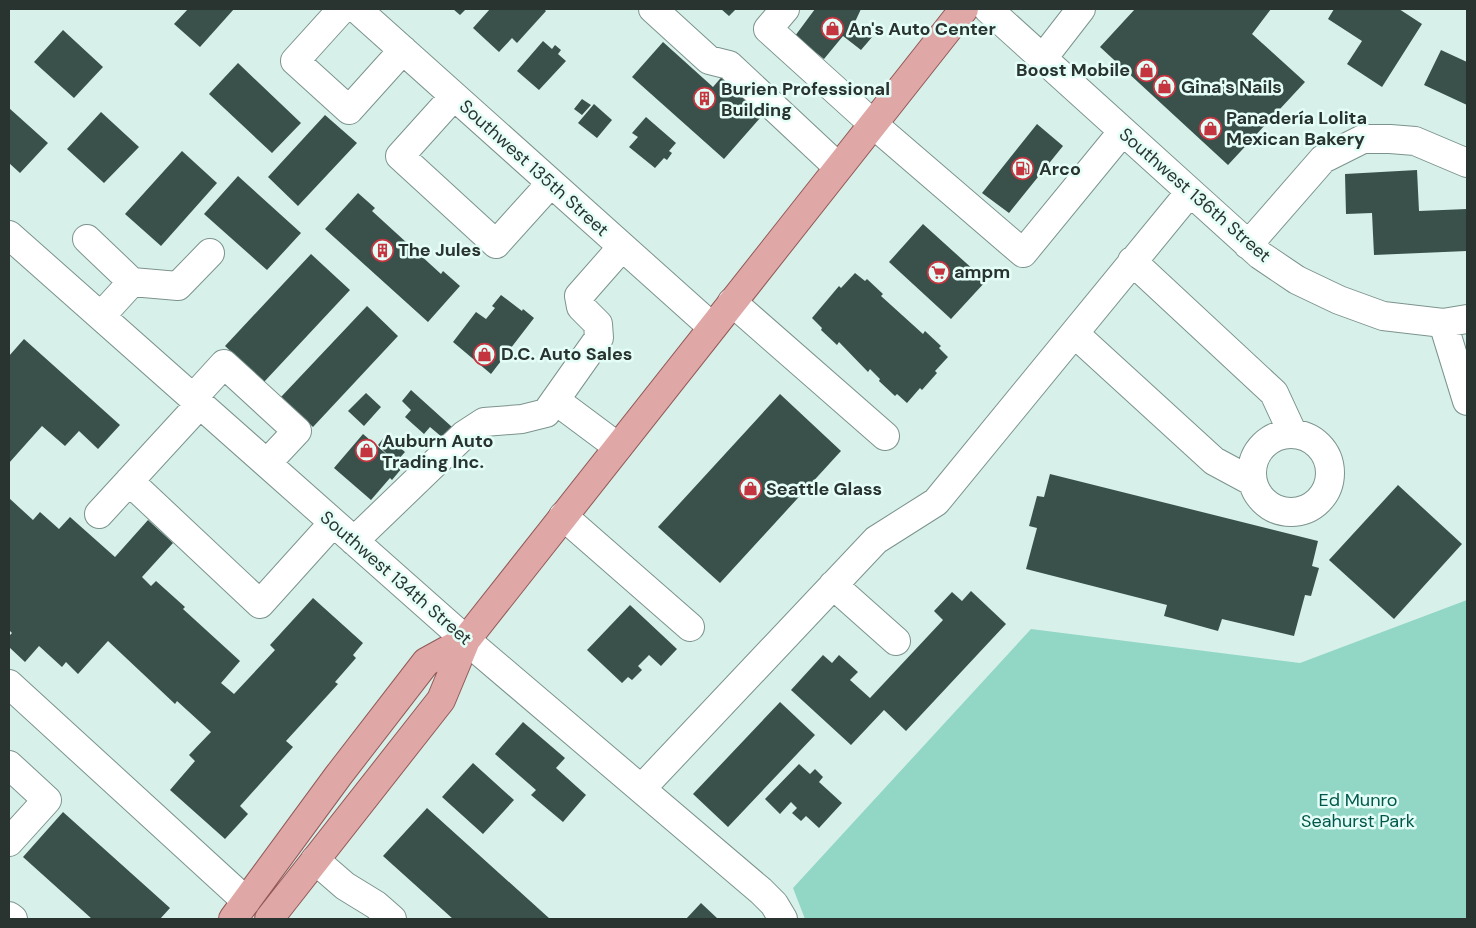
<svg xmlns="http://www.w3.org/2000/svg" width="1476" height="928" font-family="'DM Sans',sans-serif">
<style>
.green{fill:#92d6c5}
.building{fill:#3a504b}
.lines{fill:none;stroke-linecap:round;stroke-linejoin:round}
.minor-casing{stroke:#7c938d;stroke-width:30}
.major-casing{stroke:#925957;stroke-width:30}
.minor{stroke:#fff;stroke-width:28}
.major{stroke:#e0a7a7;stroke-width:28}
.labels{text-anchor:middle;stroke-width:5;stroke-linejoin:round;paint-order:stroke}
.poi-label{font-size:18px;font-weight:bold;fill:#293330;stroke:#e4fef7;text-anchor:start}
.street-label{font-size:18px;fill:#293330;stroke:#e4fef7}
.park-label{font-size:18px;fill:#01574a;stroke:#e4fef7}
</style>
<rect width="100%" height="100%" fill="#d7f1ea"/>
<path class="green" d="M1467,600V919H805L793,888L1031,629L1300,663Z"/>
<path class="building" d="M188,9H234L200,47L174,24Z
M453,9H466L460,15Z
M490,9H544L546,11L517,43L512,38L499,52L473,28Z
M721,9H736L729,16Z
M815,9H861L855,22L873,36L861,50L843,36L824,59L795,36Z
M1135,9H1271L1252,34L1305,82L1228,165L1100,47Z
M1334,9H1399L1422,24L1382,87L1347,64L1362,41L1328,19Z
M63,30L103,67L74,98L34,62Z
M543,41L552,49L555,45L561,50L558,54L566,61L539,90L517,71Z
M663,42L713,87L725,73L767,110L724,159L632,77Z
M1441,50L1467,62V105L1424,85Z
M238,63L301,123L272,153L209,94Z
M582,99L591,105L582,115L574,109Z
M594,104L612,120L597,138L578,123Z
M9,108L48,143L20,173L9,163Z
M101,112L139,147L104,183L67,149Z
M325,115L357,143L298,206L268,177Z
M646,117L676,143L669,151L672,153L667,160L664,158L655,168L629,147L638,137L632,133Z
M1037,124L1063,146L1009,213L982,193Z
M182,151L217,183L161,246L125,214Z
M1417,170L1419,211L1467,209V251L1374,255L1372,213L1346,214L1345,174Z
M238,176L301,233L267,270L204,214Z
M358,193L375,208L372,211L441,274L443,271L460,286L428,322L325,229Z
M923,224L986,281L951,319L889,262Z
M311,254L350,290L264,382L225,346Z
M855,273L865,281L867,279L883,294L881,296L923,334L925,331L941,346L939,348L948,357L935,371L937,373L922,390L920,388L907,403L897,394L895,396L879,381L880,379L870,369L868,372L839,342L837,345L821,330L822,328L812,318L839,286L841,288Z
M501,295L522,311L523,309L534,318L491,374L453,342L476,312L486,319L495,308L492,306Z
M367,306L398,336L313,427L281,397Z
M24,339L120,425L98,449L79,431L65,446L42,426L9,463V356Z
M411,390L452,427L443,438L430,427L424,434L405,417L411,410L402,401Z
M366,393L381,407L364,426L348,411Z
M780,394L841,451L720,583L658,527Z
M363,434L390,457L378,445L386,435L405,452L396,462L402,468L392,480L390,478L371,500L334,468Z
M1050,474L1318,541L1312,566L1319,568L1311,596L1305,595L1294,636L1222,619L1218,631L1164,616L1167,605L1026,569L1037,528L1029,526L1037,496L1044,497Z
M1398,485L1462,544L1394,619L1329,560Z
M9,498L33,520L40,512L59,529L70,517L115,557L148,520L173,543L142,577L151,586L156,581L185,607L183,609L240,661L221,683L234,694L275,650L270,645L313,598L363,643L353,655L356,658L335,682L338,684L286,741L293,747L240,806L248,814L225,839L170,790L195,761L189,755L211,732L177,701L175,704L108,641L78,674L66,662L62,667L39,646L25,662L9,647V636L12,633L9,630Z
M971,591L1006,624L906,731L884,710L851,745L791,690L823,655L832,663L839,655L858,672L850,680L870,698L943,620L934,611L952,592L962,601Z
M630,605L677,649L661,666L649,655L638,666L642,670L632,680L628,677L622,683L587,650Z
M780,702L815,735L728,827L693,794Z
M523,722L565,758L556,768L586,795L563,822L531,795L536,790L495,754Z
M473,763L514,800L483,834L442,797Z
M799,764L810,774L815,769L823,777L819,782L842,803L819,828L806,816L801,821L792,813L797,808L791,802L780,814L765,799Z
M427,808L550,919H453L383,856Z
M63,812L170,908L160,919H92L23,857Z
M701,903L718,919H686Z"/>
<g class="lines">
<defs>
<path id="minor" d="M342,9L295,61L349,110L403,50
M357,9L712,327
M653,9L709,60L729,65L838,167
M785,9L768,29L873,124L1023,253L1123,131
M988,9L1260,255L1297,280L1339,300L1383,316L1443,323L1467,319
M1043,58L1081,9
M454,96L400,156L496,244L551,183
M9,235L466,640L761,891L774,904L783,919
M87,239L132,282L178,286L210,253
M1248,245L1323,159L1363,139H1390L1415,141L1467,163
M1132,261L1274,393L1293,434
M732,302L885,436
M101,316L132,282
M1443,323L1467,401
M1075,334L1214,461L1253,482
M193,398L224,364L297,431L267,463
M555,400L618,447
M1252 473a39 39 0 1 1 78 0a39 39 0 1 1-78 0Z
M129,481L260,604L333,523
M99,514L200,404
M563,516L690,627
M354,541L464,435L484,422L522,419L546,413L599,338L598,324L581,307L579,296L622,247
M833,585L896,641
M9,684L246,901
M9,765L47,800L9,842
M642,788L876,540L936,502L1190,192
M315,860L345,886L376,905L392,919
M9,916L13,919"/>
<path id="major" d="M233,919L338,776L426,662L466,640
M269,919L441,700L466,640L964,9"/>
</defs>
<use href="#minor" class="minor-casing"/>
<use href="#major" class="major-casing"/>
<use href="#minor" class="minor"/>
<use href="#major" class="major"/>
</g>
<defs>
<symbol id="shop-ring" viewBox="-11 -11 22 22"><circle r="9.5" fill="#e4fef7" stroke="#c53540" stroke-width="1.5"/><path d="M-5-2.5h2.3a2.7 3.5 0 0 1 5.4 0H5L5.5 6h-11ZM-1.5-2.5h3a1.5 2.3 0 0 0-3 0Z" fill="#c53540"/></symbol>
<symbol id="building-ring" viewBox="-11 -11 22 22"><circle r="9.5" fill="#e4fef7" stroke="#c53540" stroke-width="1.5"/><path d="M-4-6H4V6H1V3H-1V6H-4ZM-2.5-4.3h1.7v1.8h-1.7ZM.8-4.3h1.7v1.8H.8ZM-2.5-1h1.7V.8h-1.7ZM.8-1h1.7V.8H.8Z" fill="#c53540"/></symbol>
<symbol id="fuel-ring" viewBox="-11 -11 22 22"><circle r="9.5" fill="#e4fef7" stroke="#c53540" stroke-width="1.5"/><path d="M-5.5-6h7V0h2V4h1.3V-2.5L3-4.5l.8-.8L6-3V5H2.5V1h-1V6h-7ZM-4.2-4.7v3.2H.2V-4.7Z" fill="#c53540"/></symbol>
<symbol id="supermarket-ring" viewBox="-11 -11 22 22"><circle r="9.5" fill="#e4fef7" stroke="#c53540" stroke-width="1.5"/><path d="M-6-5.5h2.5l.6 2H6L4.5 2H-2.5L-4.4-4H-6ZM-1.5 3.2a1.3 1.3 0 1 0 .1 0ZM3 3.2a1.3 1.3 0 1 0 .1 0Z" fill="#c53540"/></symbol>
</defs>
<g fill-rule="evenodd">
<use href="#shop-ring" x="820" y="16" width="25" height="25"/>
<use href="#shop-ring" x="1134" y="58" width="25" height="25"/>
<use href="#shop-ring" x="1152" y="74" width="25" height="25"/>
<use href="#building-ring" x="692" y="86" width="25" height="25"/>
<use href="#shop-ring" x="1198" y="116" width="25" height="25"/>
<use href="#fuel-ring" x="1010" y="156" width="25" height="25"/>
<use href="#building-ring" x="370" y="238" width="25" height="25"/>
<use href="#supermarket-ring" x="926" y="260" width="25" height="25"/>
<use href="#shop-ring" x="472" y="342" width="25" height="25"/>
<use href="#shop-ring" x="354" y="438" width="25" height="25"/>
<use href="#shop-ring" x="738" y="476" width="25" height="25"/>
</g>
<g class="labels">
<g class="poi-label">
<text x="848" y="35">An's Auto Center</text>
<text x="1130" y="76" text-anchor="end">Boost Mobile</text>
<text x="1181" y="93">Gina's Nails</text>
<text x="721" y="95">Burien Professional<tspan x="721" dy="21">Building</tspan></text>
<text x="1226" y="124">Panadería Lolita<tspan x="1226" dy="21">Mexican Bakery</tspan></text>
<text x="1039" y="175">Arco</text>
<text x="398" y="256">The Jules</text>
<text x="954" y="278">ampm</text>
<text x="501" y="360">D.C. Auto Sales</text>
<text x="382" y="447">Auburn Auto<tspan x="382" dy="21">Trading Inc.</tspan></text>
<text x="766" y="495">Seattle Glass</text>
</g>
<g class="street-label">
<text transform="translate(534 168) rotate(42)" y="6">Southwest 135th Street</text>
<text transform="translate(1195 195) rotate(41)" y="6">Southwest 136th Street</text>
<text transform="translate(396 578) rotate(41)" y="6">Southwest 134th Street</text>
</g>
<g class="park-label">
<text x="1358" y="806">Ed Munro<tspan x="1358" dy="21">Seahurst Park</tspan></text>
</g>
</g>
<rect width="1476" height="928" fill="none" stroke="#293330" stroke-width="20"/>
</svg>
